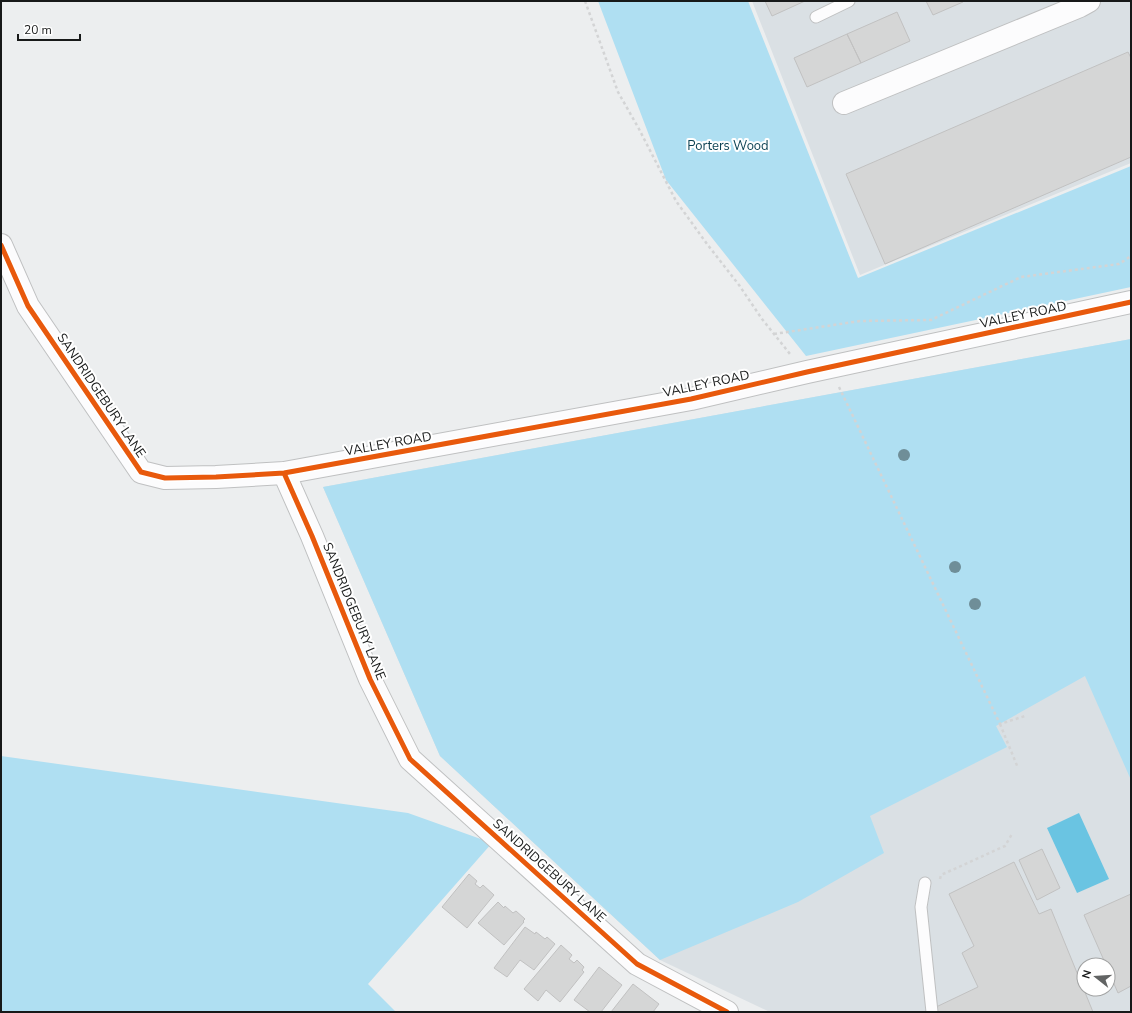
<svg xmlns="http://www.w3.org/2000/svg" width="1132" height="1013" font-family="'Nunito Sans',sans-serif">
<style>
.built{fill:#dae0e4;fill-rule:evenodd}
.green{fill:#afdff2}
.water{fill:#6ac4e2}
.building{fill:#d5d6d6;stroke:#c1c1c1}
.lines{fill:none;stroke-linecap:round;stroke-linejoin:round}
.lane-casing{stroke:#bfc0c1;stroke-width:13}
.street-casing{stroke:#bfc0c1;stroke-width:24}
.path{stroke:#d3d4d5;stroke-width:2.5;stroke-dasharray:3 3;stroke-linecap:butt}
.lane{stroke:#fcfcfd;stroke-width:11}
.street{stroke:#fcfcfd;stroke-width:22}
.cycleway-casing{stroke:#fff;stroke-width:8}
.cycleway{stroke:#e8590c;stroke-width:5}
.tree{fill:#6f8e98}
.labels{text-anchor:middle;stroke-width:4;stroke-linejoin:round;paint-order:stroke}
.park-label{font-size:13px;fill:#083f51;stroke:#fff}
.street-label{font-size:13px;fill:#171919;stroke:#fff}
</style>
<rect width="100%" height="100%" fill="#eceeef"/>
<path class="built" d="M752,1H1131V163L860,275Z
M1131,339V1012H770L660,960L440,756L323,487ZM1084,965H1108V989H1084Z"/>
<path class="green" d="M598,1H748L858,278L1131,166V287L806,356L666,180Z
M1131,339V780L1085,676L996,726L1007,747L870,816L884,853L798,902L660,960L440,756L323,487Z
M1,756L408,813L492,843L368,984L396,1012H1Z"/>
<path class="water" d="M1079,813L1109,879L1077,893L1047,828Z"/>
<path class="building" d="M765,1H805L772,16Z
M926,1H963V2L933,15Z
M897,12L910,41L861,63L847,34Z
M847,34L861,63L807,87L794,58Z
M1128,52L1131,58V157L885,264L846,174Z
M1042,849L1060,888L1037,900L1019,860Z
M1014,862L1039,914L1051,909L1093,1012H936L934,1008L978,987L962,953L974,946L949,894Z
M469,874L477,881L475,884L480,888L483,885L494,895L467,928L442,907Z
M1131,894V986L1118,993L1108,970V965H1106L1084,915Z
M498,902L504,908L505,906L513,913L516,911L525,919L523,921L524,922L504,945L478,923Z
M525,927L535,934L536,932L545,939L547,937L555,944L534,970L520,960L507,977L494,968Z
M561,945L572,955L569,959L574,963L577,960L584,967L582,970L584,972L560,1002L546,990L538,1001L524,989Z
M599,967L622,985L601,1012H590L574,1000Z
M633,984L659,1004L653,1012H611Z"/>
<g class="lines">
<defs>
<path id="lane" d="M816,17L849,1
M925,883L921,907L932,1012"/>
<path id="street" d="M844,103L1080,6L1089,1
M1,245L28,306L141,472L165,478L216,477L284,473L691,399L807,372L1131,302
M284,473L312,536L370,679L410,759L637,964L727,1012"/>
</defs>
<use href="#lane" class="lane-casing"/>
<use href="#street" class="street-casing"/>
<path class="path" d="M585,1L618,92L639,129L676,201L707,244L739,285L762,319L790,354
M774,334L860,321L931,320L1021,277L1119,264L1131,256
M839,387L1000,724L1025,716
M1000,724L1018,768
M940,879L941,875L1005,846L1012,834"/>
<use href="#lane" class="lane"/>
<use href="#street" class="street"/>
<defs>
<path id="cycleway" d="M1,245L28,306L141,472L165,478L216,477L284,473L691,399L807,372L1131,302
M284,473L312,536L370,679L410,759L637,964L727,1012"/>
</defs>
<use href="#cycleway" class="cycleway-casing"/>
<use href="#cycleway" class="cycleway"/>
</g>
<g class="tree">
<circle cx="904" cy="455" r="6"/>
<circle cx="955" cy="567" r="6"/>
<circle cx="975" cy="604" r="6"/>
</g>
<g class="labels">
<g class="park-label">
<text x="728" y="150">Porters Wood</text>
</g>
<g class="street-label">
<text transform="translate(1023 314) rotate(-12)" y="5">VALLEY ROAD</text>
<text transform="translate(706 383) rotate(-12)" y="5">VALLEY ROAD</text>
<text transform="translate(102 395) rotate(56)" y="5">SANDRIDGEBURY LANE</text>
<text transform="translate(388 443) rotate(-10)" y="5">VALLEY ROAD</text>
<text transform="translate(355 611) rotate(68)" y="5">SANDRIDGEBURY LANE</text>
<text transform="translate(550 870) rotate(42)" y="5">SANDRIDGEBURY LANE</text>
</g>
</g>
<rect width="1132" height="1013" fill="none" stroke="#171919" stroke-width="4"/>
<g transform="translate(1096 977) rotate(287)"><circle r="19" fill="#ffffff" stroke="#a2a3a3"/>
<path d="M0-3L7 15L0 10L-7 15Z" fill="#626464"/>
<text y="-6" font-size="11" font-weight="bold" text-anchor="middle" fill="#171919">N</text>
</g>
<path d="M18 34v6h62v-6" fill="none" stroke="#171919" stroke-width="2"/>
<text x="24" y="34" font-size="12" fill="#171919" stroke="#ffffff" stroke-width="3" paint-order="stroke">20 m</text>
</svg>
